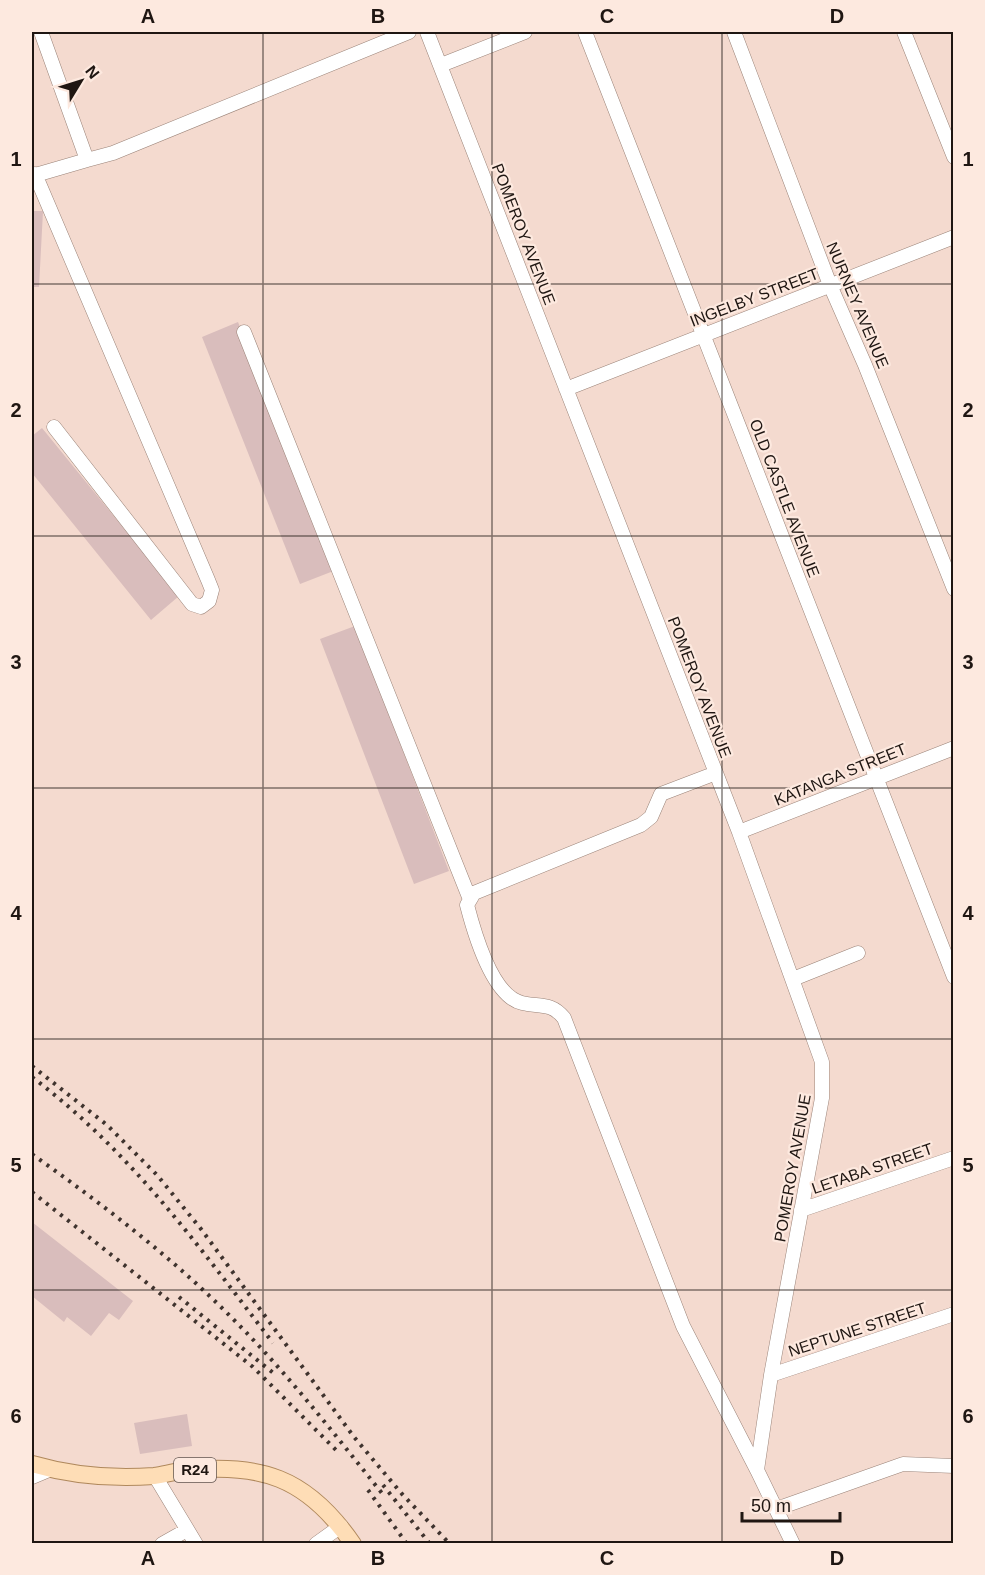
<svg xmlns="http://www.w3.org/2000/svg" width="985" height="1575" font-family="Helvetica,sans-serif">
<style>
.building{fill:#d9bdbc}
.lines{fill:none;stroke-linecap:round;stroke-linejoin:round}
.minor-casing{stroke:#9a8378;stroke-width:15}
.major-casing{stroke:#b0895d;stroke-width:18}
.minor{stroke:#fff;stroke-width:14}
.major{stroke:#feddb6;stroke-width:16}
.rail{stroke:#3f332e;stroke-width:4;stroke-dasharray:3 6;stroke-linecap:butt}
.grid{fill:none;stroke:#1f1612;stroke-width:1.5;stroke-opacity:0.55}
.labels{text-anchor:middle;stroke-width:4.5;stroke-linejoin:round;paint-order:stroke}
.shield{fill:#fde9df;stroke:#625550;stroke-width:1.5}
.shield-label{font-size:15px;font-weight:bold;fill:#1f1612}
.street-label{font-size:16px;fill:#1f1612;stroke:#fde9df}
.neatline{fill:none;stroke:#1f1612;stroke-width:2}
.grid-label{font-size:20px;text-anchor:middle;font-weight:bold;fill:#1f1612}
</style>
<rect width="100%" height="100%" fill="#f4dacf"/>
<path class="building" d="M32,211H43L39,287H32Z
M238,322L336,570L300,584L202,337Z
M42,428L179,596L151,620L32,473V436Z
M355,626L449,871L414,884L320,639Z
M32,1222L133,1301L119,1320L109,1313L91,1336L67,1317L64,1322L32,1296Z
M187,1414L192,1446L140,1454L134,1423Z"/>
<g class="lines">
<defs>
<path id="minor" d="M41,32L87,160L113,153L409,32
M427,32L739,832L822,1062V1098L771,1375L757,1470L793,1544
M585,32L954,977
M734,32L830,285L865,365L954,589
M904,32L954,157
M441,65L525,32
M35,174L208,580L212,590L209,601L201,607L192,604L54,427
M32,176L87,160
M244,332L469,897
M566,389L954,237
M716,773L661,794L651,817L641,825L474,893L467,905C474,932 492,996 522,1003C539,1007 551,1002 564,1018L683,1326L757,1470
M739,832L954,748
M793,979L858,953
M801,1210L954,1158
M771,1375L954,1314
M155,1476L196,1544
M32,1477L51,1469
M776,1509L903,1464L954,1466
M162,1544L187,1530
M316,1544L341,1526"/>
<path id="major" d="M32,1464C70,1475 114,1479 154,1476C163,1475 172,1472 181,1471C260,1462 307,1477 353,1544"/>
</defs>
<use href="#minor" class="minor-casing"/>
<use href="#major" class="major-casing"/>
<use href="#minor" class="minor"/>
<use href="#major" class="major"/>
<path class="rail" d="M32,1066L107,1125L157,1175L201,1229L354,1437L402,1494L450,1544
M32,1077C132,1153 197,1244 273,1343
M32,1154C103,1205 172,1257 233,1319C288,1374 336,1436 385,1497
M32,1192L253,1367L336,1450
M179,1297L277,1376
M383,1485L430,1544
M368,1490L407,1544"/>
</g>
<path class="grid" d="M263,32V1544M492,32V1544M722,32V1544M32,284H954M32,536H954M32,788H954M32,1039H954M32,1290H954"/>
<g class="labels">
<rect class="shield" x="174" y="1458" width="42" height="24" rx="4.5"/>
<g class="shield-label">
<text x="195" y="1475">R24</text>
</g>
<g class="street-label">
<text transform="translate(524 234) rotate(69)" y="6">POMEROY AVENUE</text>
<text transform="translate(754 297) rotate(-21)" y="6">INGELBY STREET</text>
<text transform="translate(858 305) rotate(67)" y="6">NURNEY AVENUE</text>
<text transform="translate(785 498) rotate(69)" y="6">OLD CASTLE AVENUE</text>
<text transform="translate(700 687) rotate(69)" y="6">POMEROY AVENUE</text>
<text transform="translate(840 774) rotate(-22)" y="6">KATANGA STREET</text>
<text transform="translate(792 1168) rotate(-80)" y="6">POMEROY AVENUE</text>
<text transform="translate(872 1168) rotate(-19)" y="6">LETABA STREET</text>
<text transform="translate(857 1329) rotate(-18)" y="6">NEPTUNE STREET</text>
</g>
</g>
<rect width="985" height="1575" fill="none" stroke="#fde9df" stroke-width="66"/>
<g transform="translate(81 81) rotate(52)" stroke="#fde9df" stroke-width="4.5" paint-order="stroke">
<path d="M0-4.5L10 22L0 15L-10 22Z" fill="#1f1612"/>
<text y="-9" font-size="16" font-weight="bold" text-anchor="middle" fill="#1f1612">N</text>
</g>
<path d="M742 1512v9h98v-9" fill="none" stroke="#1f1612" stroke-width="3"/>
<text x="751" y="1512" font-size="18" fill="#1f1612" stroke="#fde9df" stroke-width="4.5" paint-order="stroke">50 m</text>
<rect x="33" y="33" width="919" height="1509" class="neatline"/>
<g class="grid-label">
<text x="148" y="23">A</text>
<text x="378" y="23">B</text>
<text x="607" y="23">C</text>
<text x="837" y="23">D</text>
<text x="16" y="166">1</text>
<text x="968" y="166">1</text>
<text x="16" y="417">2</text>
<text x="968" y="417">2</text>
<text x="16" y="669">3</text>
<text x="968" y="669">3</text>
<text x="16" y="920">4</text>
<text x="968" y="920">4</text>
<text x="16" y="1172">5</text>
<text x="968" y="1172">5</text>
<text x="16" y="1423">6</text>
<text x="968" y="1423">6</text>
<text x="148" y="1565">A</text>
<text x="378" y="1565">B</text>
<text x="607" y="1565">C</text>
<text x="837" y="1565">D</text>
</g>
</svg>
